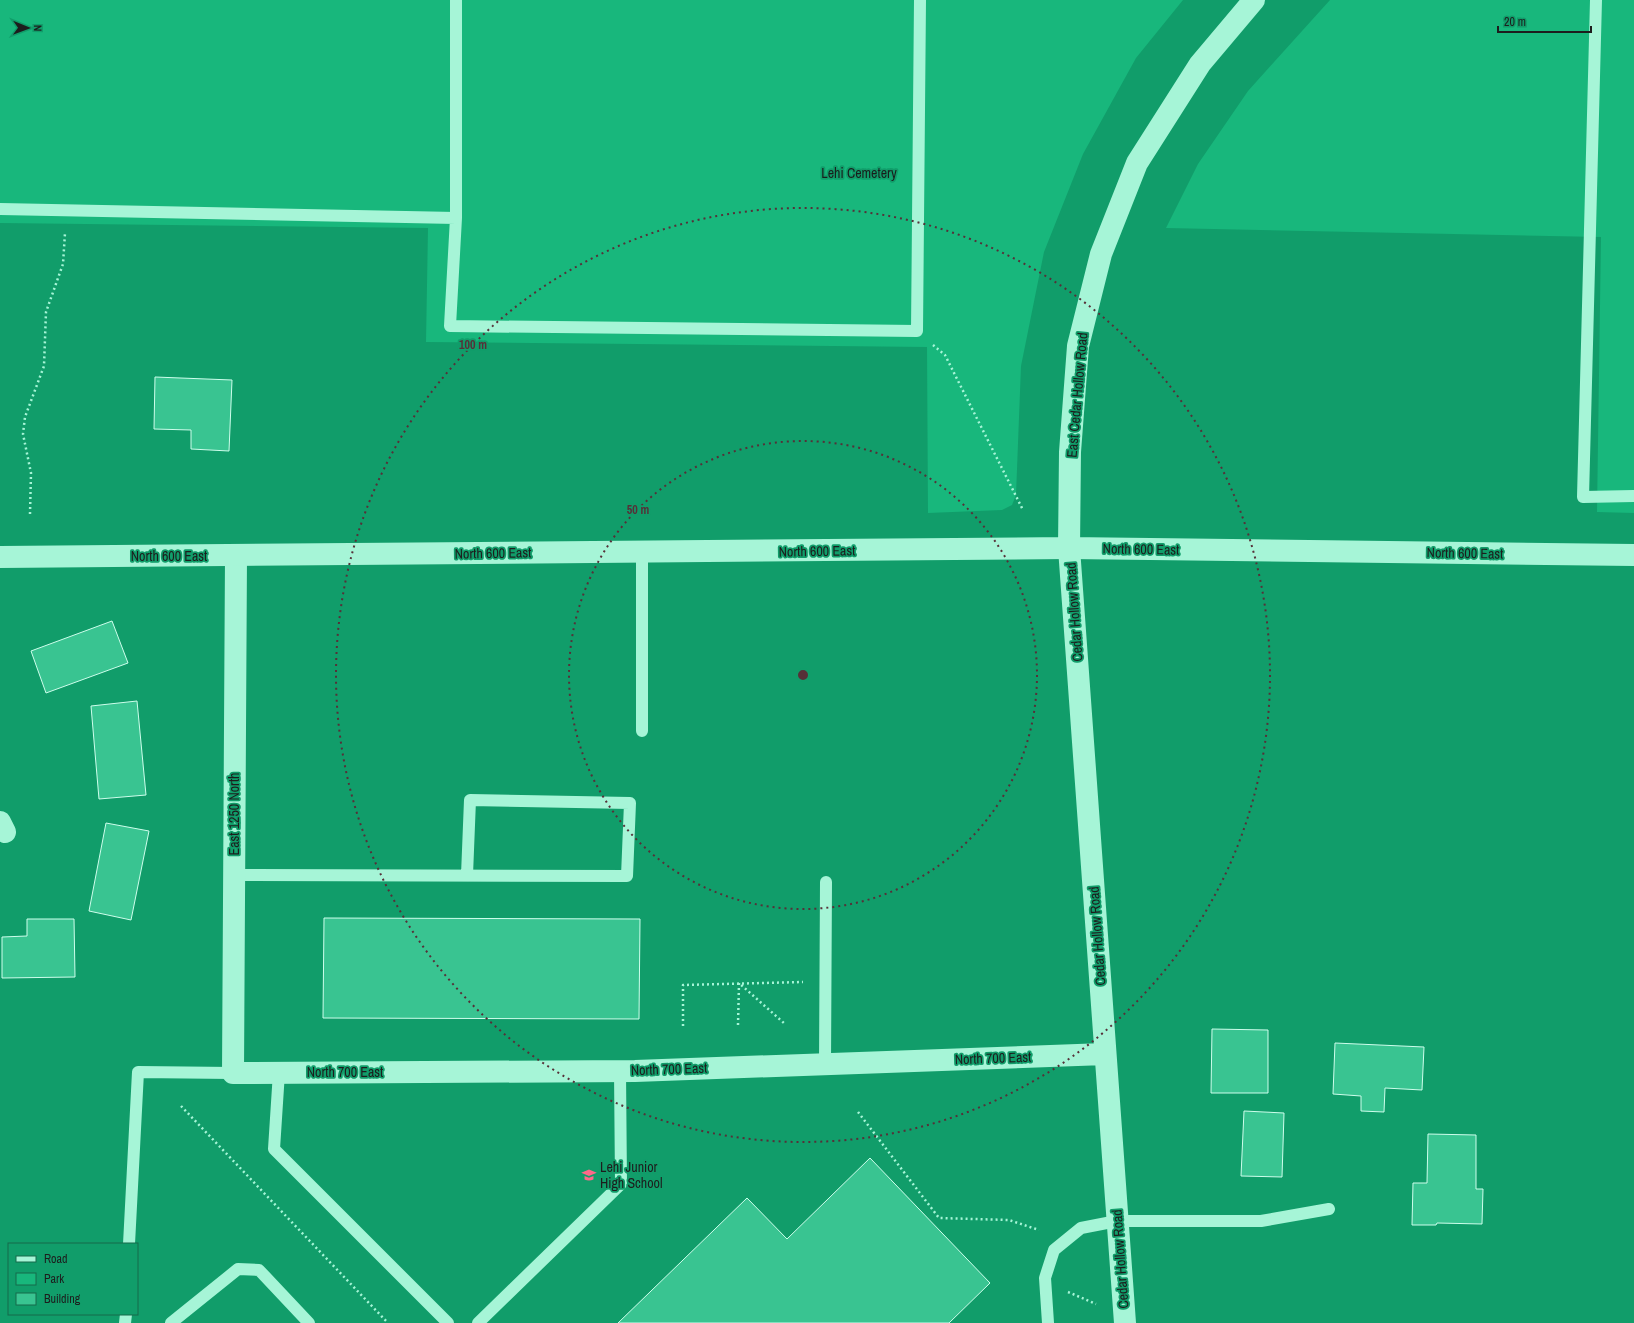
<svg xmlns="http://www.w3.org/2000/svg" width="1634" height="1323" font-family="'Archivo Narrow',sans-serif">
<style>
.green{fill:#18b77c}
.building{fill:#39c491;stroke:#cefeec}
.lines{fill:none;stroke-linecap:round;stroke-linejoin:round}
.path{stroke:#a6f5d7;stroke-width:2.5;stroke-dasharray:2 3;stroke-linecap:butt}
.service{stroke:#a6f5d7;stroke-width:12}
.minor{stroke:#a6f5d7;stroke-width:22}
.tertiary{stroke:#a6f5d7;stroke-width:22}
.ring{fill:none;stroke:#563038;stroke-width:2;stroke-dasharray:2 4}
.labels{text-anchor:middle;stroke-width:3.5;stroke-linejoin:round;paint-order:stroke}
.park-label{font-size:14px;fill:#1a1d1c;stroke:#119d6a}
.street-label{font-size:14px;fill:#1d1d1d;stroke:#119d6a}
.poi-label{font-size:14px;fill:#1d1d1d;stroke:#119d6a;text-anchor:start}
.centre{fill:#563038;stroke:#119d6a;stroke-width:2}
.ring-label{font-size:12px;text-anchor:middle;font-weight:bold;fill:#563038;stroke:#119d6a;stroke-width:3.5;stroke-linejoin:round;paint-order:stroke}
</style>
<rect width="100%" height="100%" fill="#119d6a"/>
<path class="green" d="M0,0H1183L1136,58L1083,154L1044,252L1021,366L1016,495L1012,505L1002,510L928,513L927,347L426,342L428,228L0,223Z
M1330,0H1634V513L1597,512L1601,237L1166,228L1198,164L1248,91Z"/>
<path class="building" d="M155,377L232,380L229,451L191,449V430L154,429Z
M112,621L128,663L46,693L31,651Z
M137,701L146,795L99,799L91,706Z
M106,823L149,831L131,920L89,911Z
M324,918L640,919L639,1019L323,1018Z
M27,919H74L75,977L2,978V937L27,936Z
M1212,1029L1268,1030V1093H1211Z
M1335,1043L1424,1047L1422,1090L1385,1088L1384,1112L1361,1111V1096L1333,1094Z
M1244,1111L1284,1113L1282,1177L1241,1176Z
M1428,1134L1476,1135V1189H1483L1482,1224L1437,1223L1436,1225H1412L1413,1183H1427Z
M870,1158L990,1283L949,1323H618L747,1198L787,1239Z"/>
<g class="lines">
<path class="path" d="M933,345L945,355L1023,510
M30,514L31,473L23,434L25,417L44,366L46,312L63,264L65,233
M738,1025L739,983L785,1024
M683,1026V985L803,982
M181,1106L388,1323
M858,1112L939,1218L1009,1220L1039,1230
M1068,1292L1096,1304"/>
<path class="service" d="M456,0V218L450,326L917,331L920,0
M1596,0L1583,497L1634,496
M0,209L456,218
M642,731V552
M234,875L627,876L630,803L470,800L467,875
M825,1064L826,882
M279,1072L274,1149L448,1323
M129,1244L138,1072L233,1073
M125,1323L126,1314
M171,1323L238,1269L259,1270L309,1323
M478,1323L621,1184L620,1071
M1048,1323L1045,1278L1054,1250L1081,1228L1117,1221H1261L1329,1209"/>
<path class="minor" d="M1069,548L1125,1323
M236,556L233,1073L635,1071L1105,1054
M0,822L5,832"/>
<path class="tertiary" d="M1069,548L1070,452L1078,346L1101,254L1137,163L1200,64L1254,0
M0,557L1069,548L1634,555"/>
</g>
<g class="ring">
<circle cx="803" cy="675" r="234"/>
<circle cx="803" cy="675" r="467"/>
</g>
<defs>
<symbol id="school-bare" viewBox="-9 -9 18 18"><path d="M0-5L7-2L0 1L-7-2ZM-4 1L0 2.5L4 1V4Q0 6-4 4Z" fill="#ff6989" stroke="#119d6a" stroke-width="2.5" paint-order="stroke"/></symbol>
</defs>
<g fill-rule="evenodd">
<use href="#school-bare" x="579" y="1165" width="20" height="20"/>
</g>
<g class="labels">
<g class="park-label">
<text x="859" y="178">Lehi Cemetery</text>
</g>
<g class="street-label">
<text transform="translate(1077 395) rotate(-85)" y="5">East Cedar Hollow Road</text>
<text transform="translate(1141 549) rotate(1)" y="5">North 600 East</text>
<text transform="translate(817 551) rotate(-1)" y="5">North 600 East</text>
<text transform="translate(493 553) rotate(-1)" y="5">North 600 East</text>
<text transform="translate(1465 553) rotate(1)" y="5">North 600 East</text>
<text x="169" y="561">North 600 East</text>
<text transform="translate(1074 612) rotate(-94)" y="5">Cedar Hollow Road</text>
<text transform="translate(234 814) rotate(-90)" y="5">East 1250 North</text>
<text transform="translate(1097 936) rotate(-94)" y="5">Cedar Hollow Road</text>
<text transform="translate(993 1058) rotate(-2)" y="5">North 700 East</text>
<text transform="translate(669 1069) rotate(-2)" y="5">North 700 East</text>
<text x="345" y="1077">North 700 East</text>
<text transform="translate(1120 1259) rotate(-94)" y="5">Cedar Hollow Road</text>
</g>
<g class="poi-label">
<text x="600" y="1172">Lehi Junior<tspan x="600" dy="16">High School</tspan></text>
</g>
</g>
<circle cx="803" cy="675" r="6" class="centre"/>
<g class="ring-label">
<text x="473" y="349">100 m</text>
<text x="638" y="514">50 m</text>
</g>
<rect x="8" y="1243" width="130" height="72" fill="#119d6a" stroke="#166a4b"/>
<rect x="16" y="1256" width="20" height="6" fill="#a6f5d7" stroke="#166a4b"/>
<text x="44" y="1263" font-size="12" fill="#1d1d1d">Road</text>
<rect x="16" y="1273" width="20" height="12" fill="#18b77c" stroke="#166a4b"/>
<text x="44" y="1283" font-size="12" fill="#1d1d1d">Park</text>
<rect x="16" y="1293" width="20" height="12" fill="#39c491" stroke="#166a4b"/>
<text x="44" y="1303" font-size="12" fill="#1d1d1d">Building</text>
<g transform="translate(28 28) rotate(91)" stroke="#119d6a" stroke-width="3" paint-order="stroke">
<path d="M0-3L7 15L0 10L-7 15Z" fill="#1d1d1d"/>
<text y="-6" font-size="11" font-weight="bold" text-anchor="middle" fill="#1d1d1d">N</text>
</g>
<path d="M1498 26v6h93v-6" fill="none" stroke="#1d1d1d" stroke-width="2"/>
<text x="1504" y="26" font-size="12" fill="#1d1d1d" stroke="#119d6a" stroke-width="3" paint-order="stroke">20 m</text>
</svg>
